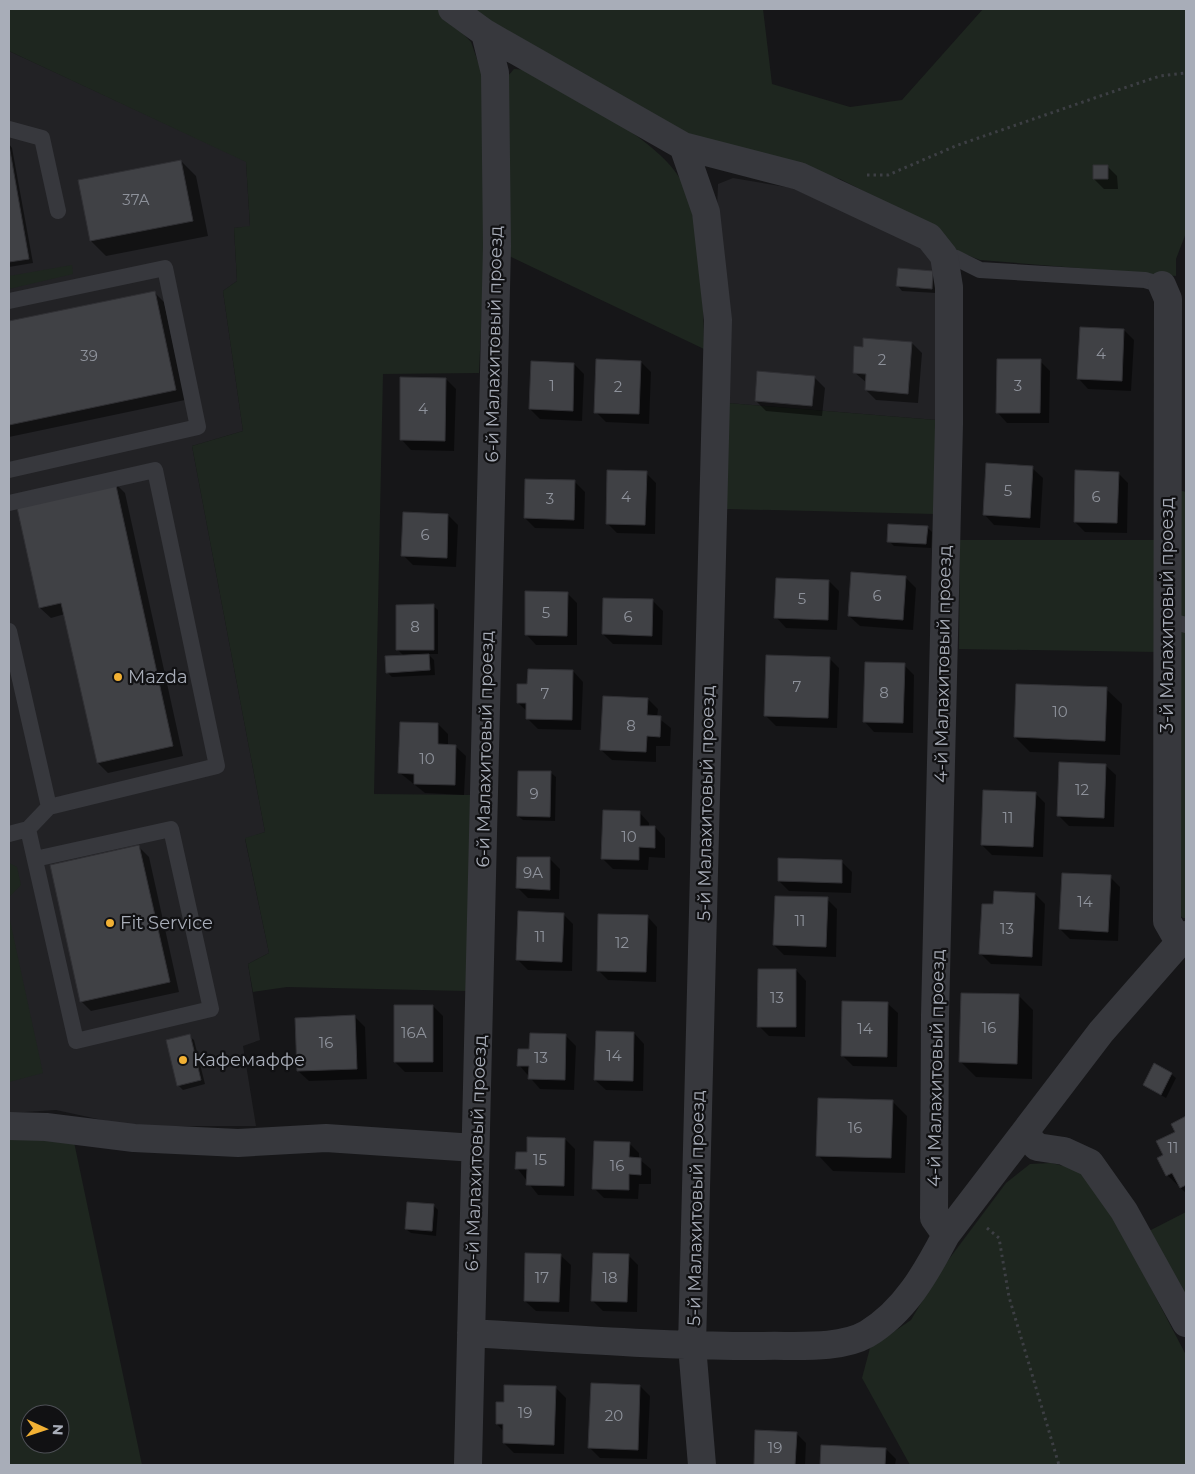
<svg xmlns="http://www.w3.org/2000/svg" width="1195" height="1474" font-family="Montserrat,sans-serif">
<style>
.built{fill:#222225}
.green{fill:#1e261f;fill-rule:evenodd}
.shadow{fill:#0007}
.building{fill:#404145;stroke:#303034}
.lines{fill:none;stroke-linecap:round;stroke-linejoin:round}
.path{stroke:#3d3f44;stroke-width:3;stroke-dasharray:2.5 4;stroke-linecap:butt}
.lane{stroke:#37383d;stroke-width:16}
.street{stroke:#37383d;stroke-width:28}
.poi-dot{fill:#f2b134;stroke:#111113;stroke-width:2}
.labels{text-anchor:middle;stroke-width:4.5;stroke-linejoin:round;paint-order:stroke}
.number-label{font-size:15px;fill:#8e929b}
.street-label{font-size:18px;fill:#a8adb8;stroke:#111113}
.poi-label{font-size:18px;fill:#a8adb8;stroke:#111113;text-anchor:start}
</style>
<rect width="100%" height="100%" fill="#161618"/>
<path class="built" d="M9,51L246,161L250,227L234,228L237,281L223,291L243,431L192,446L265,832L245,839L269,953L248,964L260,1040L243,1046L256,1126H130L56,1110L9,1113Z
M733,178L792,188L917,244L935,260L938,291L936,420L727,403L717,209L718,184Z"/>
<path class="green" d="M9,9H440L471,42L483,76L485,239L479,373L383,374L374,794L472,795L466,991L287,987L253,992L248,964L269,953L245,838L265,832L192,446L243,431L223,291L237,281L234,228L250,226L246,162L9,51Z
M473,9H763L772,84L850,107L902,100L983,9H1186V233L1176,259V276L980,260L949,248L930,225L840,179L687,134L493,23Z
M514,69L527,70C569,95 655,137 679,177C701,213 704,306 704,349L507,255L508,76Z
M72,265L73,274L9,289V276Z
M727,403L936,420L935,514L727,509Z
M1179,490L1186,492V918H1183L1177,913Z
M960,540H1158L1157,652L959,649Z
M9,863L17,867L21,885L9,897Z
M9,916L43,1073L9,1082Z
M9,1138L74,1142L142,1465H9ZM30,1414H60V1444H30Z
M1051,1163L1081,1170L1111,1212L1186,1355V1465H910L862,1378L870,1348L911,1320L940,1271L1006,1183L1030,1164Z
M1186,1212V1302L1149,1231Z"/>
<path class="shadow" d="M9,144L12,148L33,263L9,267Z
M181,161L196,176L208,236L106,256L91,241Z
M1107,166L1117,176L1118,189H1104L1094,179Z
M933,272L937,277L936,293L902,291L898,286Z
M154,292L164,302L185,400L9,437V323Z
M1124,330L1134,340L1131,391L1088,389L1078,378Z
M912,343L922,353L918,403L876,400L866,390L867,383L854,372L864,348Z
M1040,361L1050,371L1049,423H1007L997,412Z
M641,362L651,372L649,424L606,422L596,412Z
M574,364L584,374L582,421L540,419L530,409Z
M814,377L825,388L822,416L766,411L756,401Z
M446,379L456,389L454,451L411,450L401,439Z
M1032,468L1043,478L1040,528L994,525L984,514Z
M646,473L656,483L655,534L617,533L607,523Z
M1118,473L1128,483L1127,533L1085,532L1075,522Z
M526,480L575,482L585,492L584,529L535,528L525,518Z
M114,482L125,493L183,756L108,773L98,763L65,614L51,618L40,608Z
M448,515L458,525L456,567L413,565L403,555Z
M927,527L932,532L931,548L894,546L889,541Z
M906,578L916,588L913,630L860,626L849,616Z
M829,581L839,591L837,630L786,628L776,617Z
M567,593L577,603V645H536L526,634Z
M653,601L663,611L662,645L613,644L603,634Z
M433,606L438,610V654H428L434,660L435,675L392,677L387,672L404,656L397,649Z
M829,658L839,668L837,728L776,726L766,716Z
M904,665L914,675L913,733L874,732L864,721Z
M573,671L583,682L581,730L538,729L527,718L528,712L518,703L529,685Z
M1106,689L1122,704L1120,755L1030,752L1015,737Z
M648,699L658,709L657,717L671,728L670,746H656V762L612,760L601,750Z
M438,724L448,734V746H455L466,756L464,795L425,793L400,773Z
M1105,765L1116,775L1114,827L1069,826L1059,816Z
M551,773L556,777L555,821L523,820L518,816Z
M1035,793L1045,803L1043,857L992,855L982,845Z
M639,812L649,823V827H655L665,838V858L649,857L648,870L613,869L603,859Z
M139,847L149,857L179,992L91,1011L81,1001Z
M550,859L560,869L559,899L528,898L518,888Z
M842,862L852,872L851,893L789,891L779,881Z
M1110,877L1120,887L1118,941L1070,939L1060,929Z
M1035,894L1045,904L1042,966L991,964L981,954L995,906Z
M827,899L837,909L836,957L784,955L774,945Z
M563,914L573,924L572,971L528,970L518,960Z
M647,916L657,927L656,982L608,980L598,970Z
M796,970L806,981L805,1037L769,1036L759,1026Z
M1018,995L1033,1010L1032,1079L976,1077L961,1062Z
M887,1003L898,1013L897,1067L853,1066L843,1056Z
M433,1006L443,1016V1072H405L395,1062Z
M355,1017L365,1027L367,1079L309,1081L298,1071Z
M634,1033L644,1044L643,1091L606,1090L595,1080Z
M189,1036L194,1040L205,1084L183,1090L178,1085Z
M566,1036L576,1046L574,1090L540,1089L519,1065L531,1051Z
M1171,1074L1176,1078L1166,1098L1144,1085Z
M892,1101L907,1116L905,1173L833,1171L818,1155Z
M1186,1118V1193L1167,1175L1165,1155L1176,1133L1172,1125Z
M565,1139L575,1149L574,1196L538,1195L517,1168L528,1153Z
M629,1143L639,1153V1159L651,1169V1184H639L638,1199L604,1198L594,1188Z
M433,1205L438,1210L436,1236L411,1233L406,1229Z
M560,1255L571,1265L569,1312L536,1311L525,1301Z
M628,1255L638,1265L637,1312L603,1311L593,1301Z
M640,1386L650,1396L647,1459L600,1458L589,1447Z
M556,1388L566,1398L564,1454L514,1453L504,1443V1432L497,1424L505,1403Z
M757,1431L796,1433L806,1443L805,1465H755Z
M822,1446L886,1449L896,1459L895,1465H821Z"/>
<path class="building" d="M9,145L29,259L9,262Z
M181,160L193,221L90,241L78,180Z
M1093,165H1108V179H1093Z
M898,268L933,271L932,289L896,286Z
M155,291L176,390L9,425V321Z
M1080,327L1124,329L1122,381L1077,379Z
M863,338L912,342L908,394L865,390L866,374L853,373L854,346L863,347Z
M596,359L641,361L639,414L594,413Z
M997,359H1041L1040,413H996Z
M531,361L574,363L573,411L529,409Z
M757,371L815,376L812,406L755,401Z
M400,377L446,378L445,441L400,440Z
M986,463L1033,466L1030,518L983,515Z
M607,470L647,471L645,525L606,524Z
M1075,470L1119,472L1117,523L1074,522Z
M525,479L575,480L574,520L524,518Z
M115,481L173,746L97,763L61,603L39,608L16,503Z
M403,512L448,514L447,558L401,556Z
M888,524L928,526L926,544L887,542Z
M851,572L906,576L903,620L848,616Z
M776,578L829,580L828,620L774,618Z
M525,591L568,592L567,636L525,635Z
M603,598L653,599L652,636L602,634Z
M434,604V650H396V605Z
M429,654L430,670L386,673L385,656Z
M766,655L830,657L828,718L764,716Z
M865,662L905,663L903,723L863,722Z
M528,669L573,670L572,720L526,719V703H517V684H527Z
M1016,684L1107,687L1105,741L1014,737Z
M603,696L648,698L647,715L661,716L660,737L647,736L646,752L600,750Z
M400,722L438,723V744L456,745L455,785L414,784V774L398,773Z
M1059,762L1106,764L1104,818L1057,816Z
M518,771H551L550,817L517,816Z
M983,790L1036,792L1033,847L981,845Z
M603,810L640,811V826H655V848L639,847V860L601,859Z
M139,845L170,982L80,1002L50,865Z
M517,857H550V890L516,888Z
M778,858L842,860V883L778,881Z
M1062,873L1111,875L1108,932L1059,929Z
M994,891L1035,893L1032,957L979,954L982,904H993Z
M775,896L828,897L826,947L773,945Z
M518,911L564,913L562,962L516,960Z
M598,914L648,915L646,972L597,971Z
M758,969H796V1027H757Z
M961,993L1019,994L1017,1064L959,1062Z
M842,1001L888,1002L887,1057L841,1056Z
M394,1005H433V1062H394Z
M355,1015L357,1069L297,1071L295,1018Z
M596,1031L634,1032L633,1081L594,1080Z
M530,1033L566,1034L565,1080L528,1079L529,1066H517L518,1049H529Z
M190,1034L201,1080L177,1086L166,1040Z
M1154,1063L1172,1073L1161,1095L1143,1085Z
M818,1098L893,1100L891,1158L816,1156Z
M1186,1116V1185L1180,1188L1172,1173L1166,1176L1157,1158L1163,1155L1156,1141L1175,1132L1171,1124Z
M527,1137L565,1138L564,1186L526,1185L527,1169H515L516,1152H527Z
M594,1141L630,1142L629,1157L641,1158V1175L629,1174V1190L592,1189Z
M407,1202L434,1204L432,1231L405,1229Z
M525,1253L561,1254L559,1302L524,1301Z
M593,1253L629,1254L627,1302L591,1301Z
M591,1383L640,1385L638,1450L588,1448Z
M504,1385L556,1386L554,1445L503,1443V1424H496V1402H504Z
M755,1430L797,1432L795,1465H754Z
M821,1445L886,1448L885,1465H820Z"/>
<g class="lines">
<path class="path" d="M867,175H888L958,145L1112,92L1160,76L1186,73
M987,1228L999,1238L1009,1297L1059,1465"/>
<path class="lane" d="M9,129L42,138L58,211
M944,256L956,258L980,270L1145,280L1162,285
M9,301L165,268L198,427L9,470
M9,503L155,470L217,766L49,807L28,829L9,834
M1167,620L1186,625
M9,631L49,807
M28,829L76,1041L211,1009L171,829L35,859"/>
<path class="street" d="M452,9L485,33L683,146L799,176L929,237L944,256L949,287V424L935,1015L934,1218L946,1235
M683,146L706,212L718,320L692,1346L702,1465
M1162,285L1168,299L1167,921L1179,942
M9,1126L46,1127L134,1138L238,1143L326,1138L475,1148
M1024,1133L1037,1147L1064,1151L1090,1163L1124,1211L1186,1323
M471,1333C568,1339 665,1346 763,1346C794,1345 839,1350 867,1334C905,1311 926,1273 946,1235L1101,1032L1186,935
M468,1465L497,246L495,73L485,33"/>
</g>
<g class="poi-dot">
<circle cx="118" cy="677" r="5"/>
<circle cx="110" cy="923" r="5"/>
<circle cx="183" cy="1060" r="5"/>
</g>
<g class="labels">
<g class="number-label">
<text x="136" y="205">37А</text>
<text x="1101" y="359">4</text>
<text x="89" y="361">39</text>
<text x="882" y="365">2</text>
<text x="552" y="391">1</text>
<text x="1018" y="391">3</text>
<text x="618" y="392">2</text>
<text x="423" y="414">4</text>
<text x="1008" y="496">5</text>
<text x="626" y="502">4</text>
<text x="1096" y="502">6</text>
<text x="550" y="504">3</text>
<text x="425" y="540">6</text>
<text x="877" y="601">6</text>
<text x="802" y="604">5</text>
<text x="546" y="618">5</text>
<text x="628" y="622">6</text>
<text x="415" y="632">8</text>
<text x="797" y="692">7</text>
<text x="884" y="698">8</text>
<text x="545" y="699">7</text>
<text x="1060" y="717">10</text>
<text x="631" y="731">8</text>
<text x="427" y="764">10</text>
<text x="1082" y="795">12</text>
<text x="534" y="799">9</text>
<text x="1008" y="823">11</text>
<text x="629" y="842">10</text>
<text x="533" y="878">9А</text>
<text x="1085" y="907">14</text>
<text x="800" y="926">11</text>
<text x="1007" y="934">13</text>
<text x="540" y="942">11</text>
<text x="622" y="948">12</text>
<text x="777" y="1003">13</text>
<text x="989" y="1033">16</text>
<text x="865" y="1034">14</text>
<text x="414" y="1038">16А</text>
<text x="326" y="1048">16</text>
<text x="614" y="1061">14</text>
<text x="541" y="1063">13</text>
<text x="855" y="1133">16</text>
<text x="1173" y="1153">11</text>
<text x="540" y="1165">15</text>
<text x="617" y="1171">16</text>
<text x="542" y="1283">17</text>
<text x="610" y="1283">18</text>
<text x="525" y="1418">19</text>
<text x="614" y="1421">20</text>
<text x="775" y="1453">19</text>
</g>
<g class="street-label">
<text transform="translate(494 344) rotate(-89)" y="6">6-й Малахитовый проезд</text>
<text transform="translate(1167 615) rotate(-90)" y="6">3-й Малахитовый проезд</text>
<text transform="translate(943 664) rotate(-89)" y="6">4-й Малахитовый проезд</text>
<text transform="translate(485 749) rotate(-89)" y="6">6-й Малахитовый проезд</text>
<text transform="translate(706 803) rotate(-89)" y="6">5-й Малахитовый проезд</text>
<text transform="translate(936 1068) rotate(-89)" y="6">4-й Малахитовый проезд</text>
<text transform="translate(476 1153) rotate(-88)" y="6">6-й Малахитовый проезд</text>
<text transform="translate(696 1208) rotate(-89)" y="6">5-й Малахитовый проезд</text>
</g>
<g class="poi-label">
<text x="128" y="683">Mazda</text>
<text x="120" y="929">Fit Service</text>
<text x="193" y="1066">Кафемаффе</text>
</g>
</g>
<rect width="1195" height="1474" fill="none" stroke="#a8adb8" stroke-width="20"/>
<g transform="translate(45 1429) rotate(93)"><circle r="24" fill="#111113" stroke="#4d4f55"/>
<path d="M0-4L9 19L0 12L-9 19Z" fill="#f2b134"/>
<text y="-8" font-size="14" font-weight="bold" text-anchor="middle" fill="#a8adb8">N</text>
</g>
</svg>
